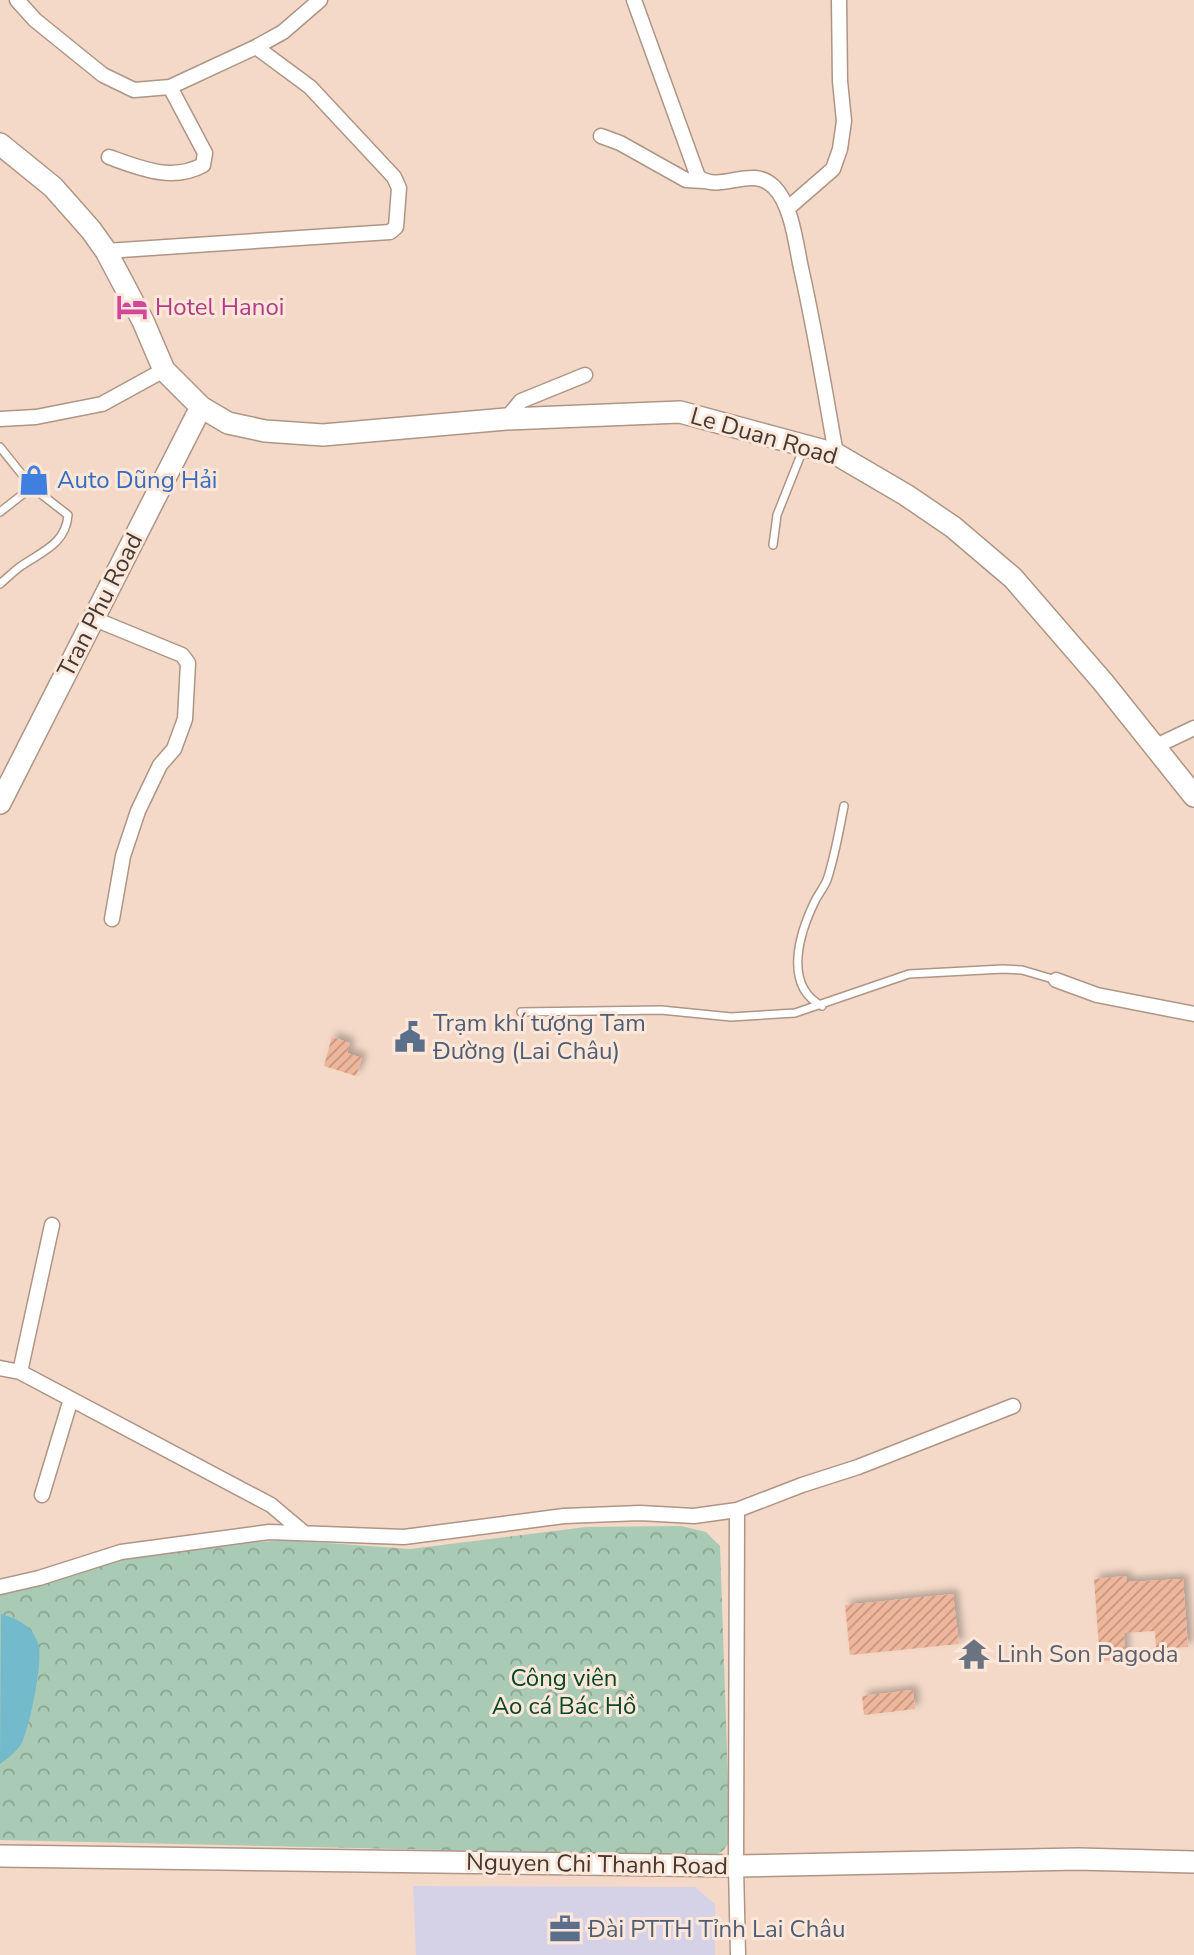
<svg xmlns="http://www.w3.org/2000/svg" width="1194" height="1955" font-family="'Nunito Sans',sans-serif">
<style>
.commercial{fill:#d5d2e8}
.park{fill:url(#park-crowns)}
.water{fill:#72bacc}
.building{fill:url(#building-hatch);filter:url(#shadow)}
.lines{fill:none;stroke-linecap:round;stroke-linejoin:round}
.lane-casing{stroke:#ae9585;stroke-width:10}
.street-casing{stroke:#ae9585;stroke-width:17}
.secondary-casing{stroke:#ae9585;stroke-width:24}
.lane{stroke:#fff;stroke-width:7}
.street{stroke:#fff;stroke-width:14}
.secondary{stroke:#fff;stroke-width:21}
.labels{text-anchor:middle;stroke-width:6;stroke-linejoin:round;paint-order:stroke}
.hotel-label{font-size:24px;fill:#b23c85;stroke:#fee7d9;text-anchor:start}
.street-label{font-size:24px;fill:#433932;stroke:#fee7d9}
.shop-label{font-size:24px;fill:#366cbe;stroke:#fee7d9;text-anchor:start}
.service-label{font-size:24px;fill:#4e5e75;stroke:#fee7d9;text-anchor:start}
.worship-label{font-size:24px;fill:#5b616d;stroke:#fee7d9;text-anchor:start}
.park-label{font-size:24px;fill:#034928;stroke:#fee7d9}
</style>
<defs>
<pattern id="park-crowns" width="20" height="18" patternUnits="userSpaceOnUse" patternTransform="scale(1.75)"><rect width="20" height="18" fill="#a9cab4"/><path d="M2 6a3 3 0 1 1 6 0M12 15a3 3 0 1 1 6 0" fill="none" stroke="#8ba593"/></pattern>
<pattern id="building-hatch" width="6" height="6" patternUnits="userSpaceOnUse" patternTransform="scale(1.75)"><rect width="6" height="6" fill="#efb69b"/><path d="M-1 1l2-2M0 6l6-6M5 7l2-2" fill="none" stroke="#c3957f"/></pattern>
<filter id="shadow"><feDropShadow dx="5" dy="-5" stdDeviation="3.5" flood-color="#0004"/></filter>
</defs>
<rect width="100%" height="100%" fill="#f4d9c8"/>
<path class="commercial" d="M413,1886L695,1887L715,1904V1955H416Z"/>
<path class="park" d="M681,1526L706,1532L720,1546L730,1839C726,1849 722,1853 712,1856L0,1840V1594L27,1588L117,1561L167,1550L211,1545L286,1540L410,1549L586,1527Z"/>
<path class="water" d="M1,1614C18,1619 31,1625 38,1643C44,1659 30,1724 23,1740C19,1750 8,1758 0,1764Z"/>
<path class="building" d="M332,1037L350,1043L347,1053L362,1058L356,1076L324,1066Z
M1126,1576L1127,1582L1183,1579L1188,1647L1156,1649L1155,1631L1124,1633L1125,1660L1100,1661L1094,1579Z
M953,1594L959,1644L850,1655L845,1605Z
M913,1690L915,1709L864,1715L862,1696Z"/>
<g class="lines">
<defs>
<path id="lane" d="M0,447L32,487L68,515C66,544 41,552 21,566C14,571 7,578 0,584
M0,512L32,487
M773,545L777,515L804,447
M822,1006C782,985 800,931 816,899C820,892 824,887 827,880C835,856 839,831 844,806
M521,1012L661,1010L731,1017L795,1013L909,974L1003,969L1022,970L1056,980"/>
<path id="street" d="M17,0L35,20L103,75L134,90L170,87L256,47L283,32L320,0
M634,0L698,177C722,194 751,164 774,187C792,205 796,245 801,268C815,330 825,392 836,454
M601,136L620,143L686,180L704,181
M109,157C140,168 172,182 203,165L205,153L170,87
M787,209L833,169L840,149L844,121L840,81L839,0
M106,251L390,232L396,227L399,188L394,177L310,87L256,47
M0,419L36,417L102,404L164,370
M506,419L521,401L585,375
M92,618L182,655L188,663L185,719L174,749L160,765L138,811L123,856L112,919
M1154,747L1194,728
M1056,980L1097,995L1194,1014
M0,1368L20,1372L271,1505L303,1532
M20,1372L52,1225
M42,1495L71,1399
M737,1510L736,1866L738,1955
M0,1587L39,1578L121,1552L269,1532L404,1537L564,1516L640,1513L694,1516L737,1510L802,1485L858,1467L1013,1406"/>
<path id="secondary" d="M0,144L53,187L91,230L106,251L143,321L164,370L201,407L228,423L265,431L323,435L506,419L680,412L836,454L906,495L953,527L1013,578L1103,682L1194,796
M0,803L201,407
M0,1856L736,1866L1078,1859L1194,1862"/>
</defs>
<use href="#lane" class="lane-casing"/>
<use href="#street" class="street-casing"/>
<use href="#secondary" class="secondary-casing"/>
<use href="#lane" class="lane"/>
<use href="#street" class="street"/>
<use href="#secondary" class="secondary"/>
</g>
<defs>
<symbol id="hotel-bare" viewBox="-9 -9 18 18"><path d="M-6-4.5h1.5V1H6V5H4.5V3h-9V5H-6ZM-4 0a1.8 1.8 0 1 1 3.6 0ZM.5 0V-2.5h3Q6-2.5 6 0Z" fill="#d1479c" stroke="#fee7d9" stroke-width="2.5" paint-order="stroke"/></symbol>
<symbol id="shop-bare" viewBox="-9 -9 18 18"><path d="M-5-2.5h2.3a2.7 3.5 0 0 1 5.4 0H5L5.5 6h-11ZM-1.5-2.5h3a1.5 2.3 0 0 0-3 0Z" fill="#3f7fe0" stroke="#fee7d9" stroke-width="2.5" paint-order="stroke"/></symbol>
<symbol id="civic-bare" viewBox="-9 -9 18 18"><path d="M-.6-6.5H3V-4.5H.6V-3L4-1V1h2V6H-6V1h2V-1L-.6-3ZM-1.2 2.5V6h2.4V2.5Z" fill="#5c6f8a" stroke="#fee7d9" stroke-width="2.5" paint-order="stroke"/></symbol>
<symbol id="temple-bare" viewBox="-9 -9 18 18"><path d="M0-6L5-2H3V0L6.5 2.5H4V6H1.5V3h-3V6H-4V2.5H-6.5L-3 0V-2H-5Z" fill="#6b7280" stroke="#fee7d9" stroke-width="2.5" paint-order="stroke"/></symbol>
<symbol id="office-bare" viewBox="-9 -9 18 18"><path d="M-6-3h4V-5.5h4V-3h4V5H-6ZM-1-4.5V-3h2v-1.5ZM-6 0V1H6V0Z" fill="#5c6f8a" stroke="#fee7d9" stroke-width="2.5" paint-order="stroke"/></symbol>
</defs>
<g fill-rule="evenodd">
<use href="#hotel-bare" x="110" y="285" width="44" height="44"/>
<use href="#shop-bare" x="12" y="458" width="44" height="44"/>
<use href="#civic-bare" x="388" y="1015" width="44" height="44"/>
<use href="#temple-bare" x="952" y="1632" width="44" height="44"/>
<use href="#office-bare" x="543" y="1907" width="44" height="44"/>
</g>
<g class="labels">
<g class="hotel-label">
<text x="155" y="315">Hotel Hanoi</text>
</g>
<g class="street-label">
<text transform="translate(764 436) rotate(16)" y="8">Le Duan Road</text>
<text transform="translate(100 605) rotate(-63)" y="8">Tran Phu Road</text>
<text transform="translate(597 1864) rotate(1)" y="8">Nguyen Chi Thanh Road</text>
</g>
<g class="shop-label">
<text x="57" y="488">Auto Dũng Hải</text>
</g>
<g class="service-label">
<text x="433" y="1031">Trạm khí tượng Tam<tspan x="433" dy="28">Đường (Lai Châu)</tspan></text>
<text x="588" y="1937">Đài PTTH Tỉnh Lai Châu</text>
</g>
<g class="worship-label">
<text x="997" y="1662">Linh Son Pagoda</text>
</g>
<g class="park-label">
<text x="564" y="1686">Công viên<tspan x="564" dy="28">Ao cá Bác Hồ</tspan></text>
</g>
</g>
</svg>
